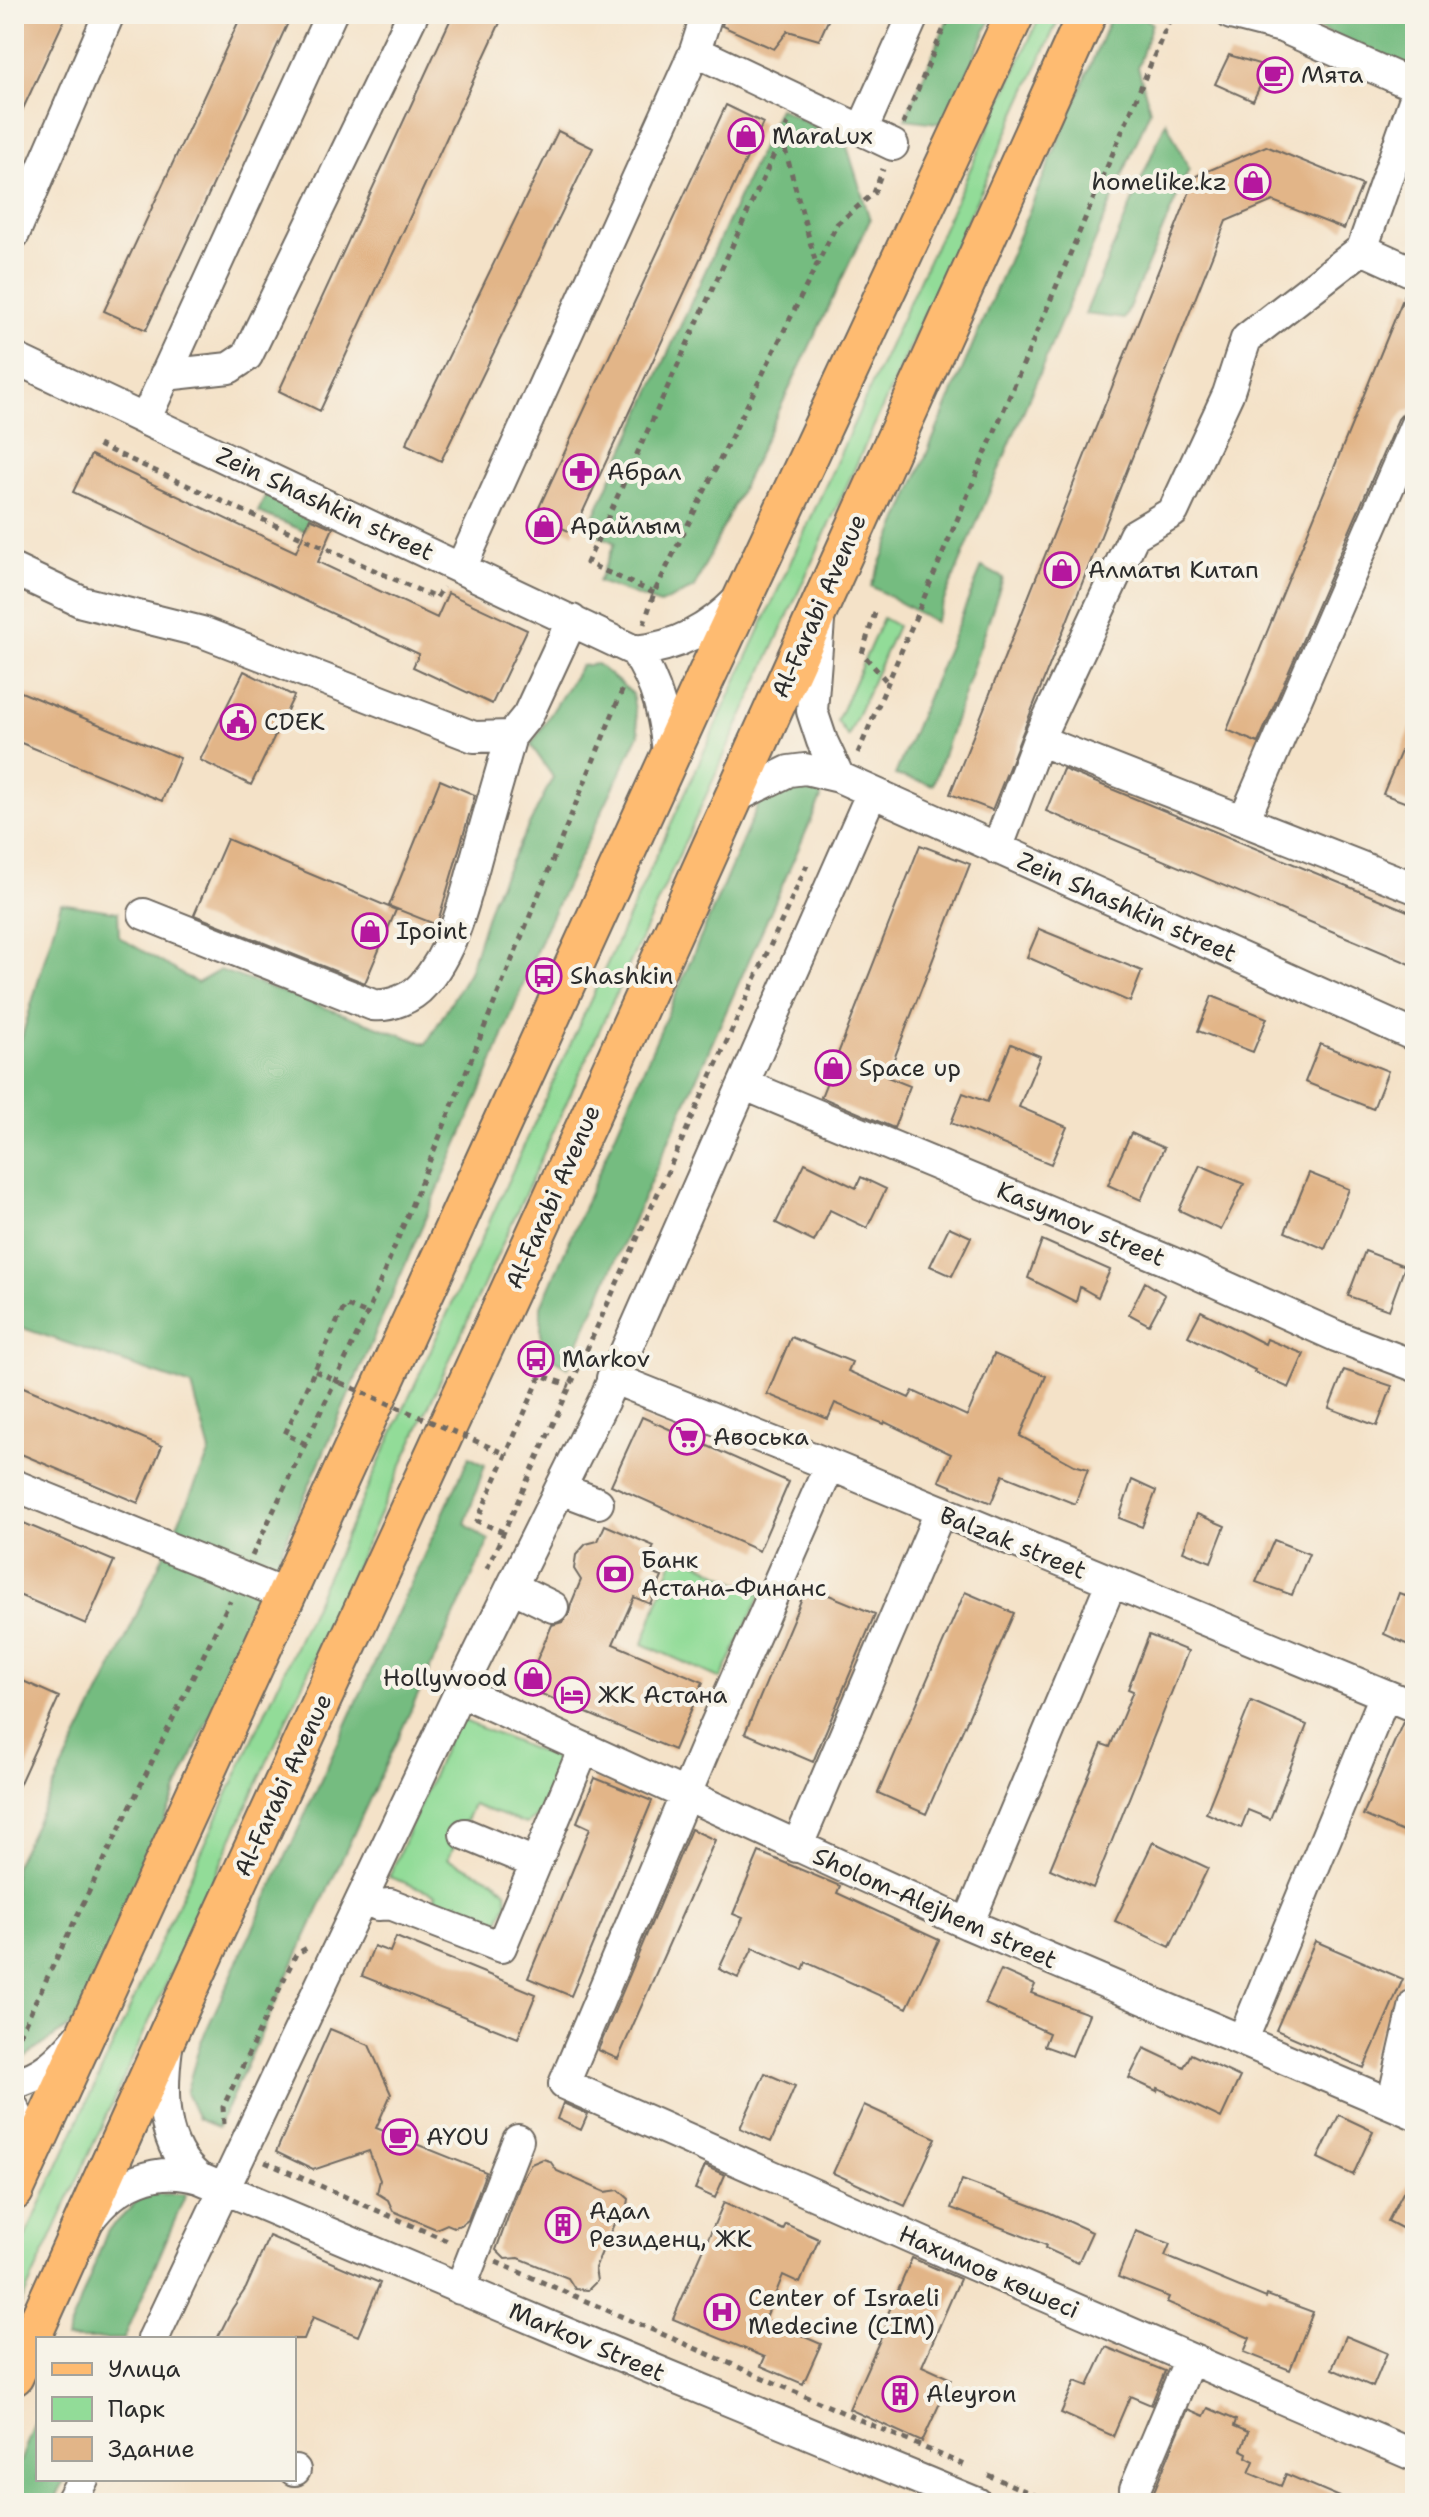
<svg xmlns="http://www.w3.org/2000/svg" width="1429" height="2517" font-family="'Shantell Sans',sans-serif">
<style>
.green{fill:#92dc98;stroke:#5e8462;stroke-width:2}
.forest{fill:#75bc80;stroke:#507456;stroke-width:2}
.building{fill:#e2b588}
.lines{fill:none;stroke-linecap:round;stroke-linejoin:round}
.minor-casing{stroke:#716b62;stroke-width:34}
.major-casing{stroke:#716b62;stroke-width:42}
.path{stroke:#716b62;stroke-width:5;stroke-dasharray:6 6;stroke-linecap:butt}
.minor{stroke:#fff;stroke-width:30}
.major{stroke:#febb71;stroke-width:38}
.path-bridge{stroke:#716b62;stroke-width:5;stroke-dasharray:6 6;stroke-linecap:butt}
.labels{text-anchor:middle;stroke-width:8;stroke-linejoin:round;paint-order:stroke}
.poi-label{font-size:24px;fill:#2b2b2b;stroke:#f7f3e8;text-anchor:start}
.street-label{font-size:24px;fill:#2b2b2b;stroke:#f7f3e8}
</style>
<rect width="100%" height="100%" fill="#f7f3e8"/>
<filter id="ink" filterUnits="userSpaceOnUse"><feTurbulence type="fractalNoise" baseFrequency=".0125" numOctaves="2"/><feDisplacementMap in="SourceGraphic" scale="16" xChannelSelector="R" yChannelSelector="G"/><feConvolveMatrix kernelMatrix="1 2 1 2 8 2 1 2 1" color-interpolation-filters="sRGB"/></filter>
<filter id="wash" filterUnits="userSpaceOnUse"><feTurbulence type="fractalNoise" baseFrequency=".006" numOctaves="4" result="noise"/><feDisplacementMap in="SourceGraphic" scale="32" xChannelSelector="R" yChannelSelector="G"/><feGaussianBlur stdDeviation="1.8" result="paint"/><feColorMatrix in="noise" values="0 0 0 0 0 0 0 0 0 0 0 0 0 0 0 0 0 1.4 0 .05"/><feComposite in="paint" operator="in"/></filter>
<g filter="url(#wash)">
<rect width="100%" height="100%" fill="#f4e2c8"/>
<path class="green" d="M1041,14H1061L14,2319V2262Z
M883,618L897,626L848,737L837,721Z
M676,1551L761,1595L721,1679L643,1644Z
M457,1718L557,1759C562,1785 548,1812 526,1824L473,1805L448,1859L495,1880L506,1891L507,1903L497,1925L490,1928L431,1909L436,1894L389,1877Z"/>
<path class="forest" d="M950,14H993L945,124L905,119Z
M1112,14H1137L1152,23L1138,67L1150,110L935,622L871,586Z
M1287,14H1415V72Z
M779,108L846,143L870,220L694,588L660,604L598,582L615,543L588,530Z
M1166,121L1189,169L1124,319L1085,314Z
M269,487L314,507L304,531L258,512Z
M982,567L1003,578L933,785L895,775Z
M597,664L632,693L639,734L543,934L488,1074L77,2021L25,2057L14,2054V1867L117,1658L210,1452L192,1386L14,1325V1064L61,903L118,912L119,937L197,983L220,970L426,1044L469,972L492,899L553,777L531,745L581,666Z
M798,780L818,783L821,798L568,1367L541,1352V1306L764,791Z
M469,1457L485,1465L465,1524L489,1541L218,2127L198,2119L186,2093L200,2044Z
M144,2194H186L124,2339H66L107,2232Z
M38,2414V2479H65L54,2503H33L14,2491V2478Z"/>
<g id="blocks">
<path class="building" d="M21,14H67L14,128V29Z
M242,14H292L146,330L104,311Z
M453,14H504L320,411L279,391Z
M725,14H831L819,40L788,31L774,49L722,26Z
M1229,55L1269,67L1253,101L1215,84Z
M726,105L763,123L573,533L535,516Z
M558,131L593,148L441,461L406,444Z
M1266,146L1362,185L1344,229L1273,201L1226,221L992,810L950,794L1196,176Z
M1407,289L1415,291V401L1412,408L1404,412L1398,419L1258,743L1227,730Z
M91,455L296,552L310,518L333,528L318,562L437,618L448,593L527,630L492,704L413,667L419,654L73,492Z
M244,671L294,696L251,785L200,760Z
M14,689L180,758L162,801L14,740Z
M1415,718V806L1383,794Z
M1063,769L1415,914V966L1046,811Z
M440,780L475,795L437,925L389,906Z
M227,839L396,910L365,983L194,915Z
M920,845L970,864L887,1077L910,1086L894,1128L821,1097Z
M1039,929L1142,971L1130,1002L1027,957Z
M1212,996L1267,1018L1253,1052L1198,1031Z
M1011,1044L1040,1056L1019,1107L1067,1127L1051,1164L951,1123L963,1093L987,1102Z
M1320,1044L1388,1071L1373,1109L1305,1082Z
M1131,1133L1164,1148L1141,1200L1108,1185Z
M805,1163L856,1188L861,1177L886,1189L867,1228L830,1210L814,1242L776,1223Z
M1200,1165L1244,1184L1221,1230L1179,1210Z
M1309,1173L1349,1189L1325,1249L1285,1232Z
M949,1227L971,1237L952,1276L930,1266Z
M1042,1240L1110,1270L1098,1297L1080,1287L1076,1302L1028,1278Z
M1365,1251L1405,1266L1389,1310L1348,1296Z
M1145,1282L1165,1295L1149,1325L1129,1314Z
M1201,1311L1265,1344L1267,1339L1304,1354L1289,1388L1254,1372L1255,1370L1188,1336Z
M791,1337L852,1362L848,1371L909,1398L913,1391L967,1416L994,1354L1046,1376L1020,1436L1074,1465L1088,1469L1075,1504L1003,1475L991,1503L939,1481L951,1454L885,1422L884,1424L835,1403L828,1419L767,1394Z
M1344,1370L1392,1386L1377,1426L1329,1408Z
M14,1383L162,1446L138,1503L14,1451Z
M642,1417L789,1482L759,1551L611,1485Z
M1132,1480L1156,1491L1142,1527L1119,1518Z
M1197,1514L1225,1526L1211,1562L1183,1551Z
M14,1519L114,1561L86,1624L14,1593Z
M605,1525L654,1546L644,1570L662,1577L650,1604L634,1597L613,1644L703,1682L674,1750L525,1687L552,1625L563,1622L569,1614L571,1604L581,1580L574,1569L576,1555L586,1544L598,1541Z
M1274,1540L1309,1554L1292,1595L1256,1582Z
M807,1586L875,1614L813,1762L745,1733Z
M965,1592L1014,1613L926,1814L878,1793Z
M1399,1593L1415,1599V1648L1384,1634Z
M1149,1635L1188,1651L1093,1888L1050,1869L1102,1744L1110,1747L1133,1691L1128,1689Z
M14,1677L59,1697L14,1796Z
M1251,1701L1307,1725L1270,1819L1248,1810L1241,1828L1206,1813Z
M1403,1722L1415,1725V1837L1363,1815Z
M595,1778L652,1801L571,1996L528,1978L590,1828L577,1822Z
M691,1829L715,1840L618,2059L598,2050Z
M1153,1842L1208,1868L1170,1947L1115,1921Z
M759,1852L840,1886L837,1893L939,1940L907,2008L806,1962L803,1970L753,1948L738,1978L719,1969L743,1918L733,1914Z
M396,1937L536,1994L518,2038L362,1976L374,1946L390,1952Z
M1315,1941L1403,1979L1364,2068L1276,2030Z
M1001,1970L1035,1985L1031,1993L1089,2014L1072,2056L1044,2046L1049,2033L985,2004Z
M330,2029L369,2045L391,2094L376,2128L486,2172L468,2220L461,2225L454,2227L447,2224L436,2229L393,2211L388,2200L377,2193L380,2180L369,2151L313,2170L276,2152Z
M1144,2048L1184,2067L1191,2054L1240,2077L1221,2118L1158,2088L1157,2091L1129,2078Z
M765,2073L795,2086L771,2142L740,2128Z
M563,2103L588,2114L581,2130L557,2119Z
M864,2105L936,2138L905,2206L833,2173Z
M1339,2115L1373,2131L1353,2175L1318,2158Z
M543,2159L550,2161L557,2171L605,2192L619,2190L629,2199L627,2212L616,2219L595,2268L597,2281L588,2290L575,2289L568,2278L519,2258L505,2259L496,2250L522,2179L531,2164Z
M705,2166L725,2175L715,2198L695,2189Z
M1415,2170V2235L1388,2221Z
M962,2180L1046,2211L1092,2232L1078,2263L1045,2248L1046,2245L951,2208Z
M724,2202L783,2230L786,2224L819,2239L800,2283L783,2275L765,2320L821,2344L803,2384L761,2366L765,2357L673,2319Z
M1136,2231L1170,2244L1165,2256L1266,2298L1267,2295L1313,2312L1290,2370L1244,2352L1250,2338L1167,2302L1169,2297L1118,2277Z
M269,2236L380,2283L358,2336L313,2317L304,2339H217L232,2309L246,2288Z
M912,2258L960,2279L922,2366L951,2379L922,2442L849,2409L887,2324L884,2323Z
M1346,2336L1387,2353L1373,2387L1332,2369Z
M1106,2347L1165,2371L1151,2405L1130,2396L1113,2436L1061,2413L1075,2381L1088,2386Z
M1208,2408L1236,2420L1234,2426L1248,2432L1241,2450L1247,2453L1246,2457L1254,2461L1249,2473L1281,2486L1286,2474L1354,2503H1154L1156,2498L1152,2496L1188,2409L1204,2416Z"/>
</g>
</g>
<g filter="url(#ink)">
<use href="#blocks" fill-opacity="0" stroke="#716b62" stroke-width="2"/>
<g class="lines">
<defs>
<path id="minor" d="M1231,14L1282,27L1415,86
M695,51L893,145
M862,130L914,14
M14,234L109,14
M1362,249L1415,273
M14,358L635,651C659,686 664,717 669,759
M165,375L229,368L247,356L413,14
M145,420L331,14
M461,568L695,51L707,14
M14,570L82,602L202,632L474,737L511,736L528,715L572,620
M819,621L812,711L822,741L839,777
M635,651C677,647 709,629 738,600
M1038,740L1415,888
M732,799L789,771L805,769L839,777L1415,1036
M1244,820L1415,426
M997,849L1038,740L1134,535L1173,512L1228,394L1246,339L1362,249L1415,98
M144,914L373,1005C390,1007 412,998 423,985C454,950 465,899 477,855C488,815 500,776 511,736
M745,1085L1171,1262L1336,1336L1415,1366
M612,1378L830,1465L1415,1707
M830,1465L704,1751L564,2084L960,2259L1415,2456
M14,1485L286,1595
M561,1489L598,1503
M512,1587L553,1607
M460,1691L968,1924L1415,2114
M465,1834L535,1863
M797,1847L940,1512
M362,1899L378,1905L390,1904L501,1947L584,1748
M968,1924L1111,1583
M1243,2039L1385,1695
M167,2047C161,2093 160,2147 199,2178
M14,2083C43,2077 59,2060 78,2038
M1392,2104L1415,2004
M14,2109L19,2119L16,2174
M89,2220C116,2183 156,2165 199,2178L556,2329L977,2503
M460,2289L518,2140
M153,2339L460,1691L604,1400L872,792
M294,2470H295
M1135,2489L1190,2359
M70,2503L83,2479"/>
<path id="major" d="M14,2191L704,681L1015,14
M14,2376L169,2032L592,1112L1087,14"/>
</defs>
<use href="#minor" class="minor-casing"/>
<use href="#major" class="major-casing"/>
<path class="path" d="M903,124L950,14
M782,138L816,264
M98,445L436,598L443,587
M654,593L587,563L788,124
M875,613L862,653L888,683
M644,624L654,593L837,224L874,193L883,169
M858,753L1172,14
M315,1371L341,1383
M306,1444L285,1434L345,1305L367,1314
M503,1532L477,1521L541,1375L570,1386
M252,1556L367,1314L624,686
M487,1569L807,865
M14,2046L230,1601
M224,2124L223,2107L296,1954L309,1947
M265,2162L450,2242
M496,2262L964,2465
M988,2475L1053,2503"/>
<use href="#minor" class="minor"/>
<use href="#major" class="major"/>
<path class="path-bridge" d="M341,1383L508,1455"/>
</g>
</g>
<defs>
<symbol id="cafe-ring" viewBox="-11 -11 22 22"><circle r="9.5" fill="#f7f3e8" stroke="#b5179e" stroke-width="1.5"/><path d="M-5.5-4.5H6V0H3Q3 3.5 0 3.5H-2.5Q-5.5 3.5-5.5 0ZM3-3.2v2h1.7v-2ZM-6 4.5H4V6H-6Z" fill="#b5179e"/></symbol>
<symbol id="shop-ring" viewBox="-11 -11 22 22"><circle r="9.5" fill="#f7f3e8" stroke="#b5179e" stroke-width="1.5"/><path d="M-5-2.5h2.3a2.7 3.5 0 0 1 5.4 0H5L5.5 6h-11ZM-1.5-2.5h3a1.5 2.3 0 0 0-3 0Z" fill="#b5179e"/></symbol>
<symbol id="pharmacy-ring" viewBox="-11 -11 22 22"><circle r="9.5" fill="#f7f3e8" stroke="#b5179e" stroke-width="1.5"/><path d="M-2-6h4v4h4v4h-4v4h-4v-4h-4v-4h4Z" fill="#b5179e"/></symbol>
<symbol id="civic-ring" viewBox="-11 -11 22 22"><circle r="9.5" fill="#f7f3e8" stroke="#b5179e" stroke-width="1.5"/><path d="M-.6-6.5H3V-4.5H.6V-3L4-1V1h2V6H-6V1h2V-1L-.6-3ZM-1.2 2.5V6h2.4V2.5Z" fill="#b5179e"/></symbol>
<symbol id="bus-ring" viewBox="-11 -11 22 22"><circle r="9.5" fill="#f7f3e8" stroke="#b5179e" stroke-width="1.5"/><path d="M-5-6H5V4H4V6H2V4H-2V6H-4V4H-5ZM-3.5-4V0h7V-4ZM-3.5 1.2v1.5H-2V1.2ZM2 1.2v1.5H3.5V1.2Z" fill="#b5179e"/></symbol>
<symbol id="supermarket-ring" viewBox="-11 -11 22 22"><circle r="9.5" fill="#f7f3e8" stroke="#b5179e" stroke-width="1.5"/><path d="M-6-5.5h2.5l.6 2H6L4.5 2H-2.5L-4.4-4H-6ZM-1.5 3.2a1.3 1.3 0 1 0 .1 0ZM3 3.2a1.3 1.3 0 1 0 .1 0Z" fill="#b5179e"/></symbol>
<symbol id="bank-ring" viewBox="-11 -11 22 22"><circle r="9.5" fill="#f7f3e8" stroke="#b5179e" stroke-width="1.5"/><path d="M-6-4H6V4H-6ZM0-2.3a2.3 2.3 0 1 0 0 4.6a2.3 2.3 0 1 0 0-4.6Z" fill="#b5179e"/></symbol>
<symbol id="hotel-ring" viewBox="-11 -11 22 22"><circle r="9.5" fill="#f7f3e8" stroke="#b5179e" stroke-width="1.5"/><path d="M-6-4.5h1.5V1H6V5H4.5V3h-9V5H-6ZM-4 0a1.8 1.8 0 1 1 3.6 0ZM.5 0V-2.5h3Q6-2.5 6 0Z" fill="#b5179e"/></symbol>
<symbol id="building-ring" viewBox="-11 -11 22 22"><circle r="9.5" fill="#f7f3e8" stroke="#b5179e" stroke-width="1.5"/><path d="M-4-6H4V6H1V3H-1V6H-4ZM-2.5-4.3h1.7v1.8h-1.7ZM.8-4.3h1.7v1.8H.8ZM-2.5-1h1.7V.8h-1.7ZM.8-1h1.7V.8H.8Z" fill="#b5179e"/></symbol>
<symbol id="hospital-ring" viewBox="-11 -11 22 22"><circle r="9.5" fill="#f7f3e8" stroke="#b5179e" stroke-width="1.5"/><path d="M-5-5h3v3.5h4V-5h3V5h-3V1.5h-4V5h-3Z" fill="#b5179e"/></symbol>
</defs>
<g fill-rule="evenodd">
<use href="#cafe-ring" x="1255" y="55" width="40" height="40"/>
<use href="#shop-ring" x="726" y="116" width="40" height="40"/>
<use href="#shop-ring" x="1233" y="162" width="40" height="40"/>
<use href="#pharmacy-ring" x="561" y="452" width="40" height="40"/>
<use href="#shop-ring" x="524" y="506" width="40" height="40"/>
<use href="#shop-ring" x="1042" y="550" width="40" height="40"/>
<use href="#civic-ring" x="218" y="702" width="40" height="40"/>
<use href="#shop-ring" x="350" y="911" width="40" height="40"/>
<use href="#bus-ring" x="524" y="956" width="40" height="40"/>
<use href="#shop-ring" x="813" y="1048" width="40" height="40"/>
<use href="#bus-ring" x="516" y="1339" width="40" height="40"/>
<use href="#supermarket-ring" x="667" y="1417" width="40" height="40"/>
<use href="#bank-ring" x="595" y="1554" width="40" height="40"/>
<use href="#shop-ring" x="513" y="1658" width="40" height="40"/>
<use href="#hotel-ring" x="552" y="1675" width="40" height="40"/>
<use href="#cafe-ring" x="380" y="2117" width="40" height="40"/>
<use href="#building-ring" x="543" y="2205" width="40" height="40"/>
<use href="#hospital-ring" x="702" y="2292" width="40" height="40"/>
<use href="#building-ring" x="880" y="2374" width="40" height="40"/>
</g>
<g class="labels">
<g class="poi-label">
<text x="1301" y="83">Мята</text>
<text x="772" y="144">MaraLux</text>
<text x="1227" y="190" text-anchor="end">homelike.kz</text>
<text x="607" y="480">Абрал</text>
<text x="570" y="534">Арайлым</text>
<text x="1088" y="578">Алматы Китап</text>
<text x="264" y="730">CDEK</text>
<text x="396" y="939">Ipoint</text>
<text x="570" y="984">Shashkin</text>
<text x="859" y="1076">Space up</text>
<text x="562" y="1367">Markov</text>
<text x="713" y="1445">Авоська</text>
<text x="641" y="1568">Банк<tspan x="641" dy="28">Астана-Финанс</tspan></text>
<text x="507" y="1686" text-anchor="end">Hollywood</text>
<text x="598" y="1703">ЖК Астана</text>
<text x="426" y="2145">AYOU</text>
<text x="589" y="2219">Адал<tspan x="589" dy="28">Резиденц, ЖК</tspan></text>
<text x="748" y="2306">Center of Israeli<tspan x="748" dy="28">Medecine (CIM)</tspan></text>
<text x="926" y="2402">Aleyron</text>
</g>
<g class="street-label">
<text transform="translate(325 504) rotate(25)" y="8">Zein Shashkin street</text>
<text transform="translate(819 606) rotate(-66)" y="8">Al-Farabi Avenue</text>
<text transform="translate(1127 907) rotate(24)" y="8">Zein Shashkin street</text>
<text transform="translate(553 1197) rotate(-66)" y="8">Al-Farabi Avenue</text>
<text transform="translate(1081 1224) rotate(23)" y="8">Kasymov street</text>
<text transform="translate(1013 1543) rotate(22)" y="8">Balzak street</text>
<text transform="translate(283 1785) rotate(-65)" y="8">Al-Farabi Avenue</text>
<text transform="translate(935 1908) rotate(24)" y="8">Sholom-Alejhem street</text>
<text transform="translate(989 2272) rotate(24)" y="8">Нахимов көшесі</text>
<text transform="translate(587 2342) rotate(23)" y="8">Markov Street</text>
</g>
</g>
<rect width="1429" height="2517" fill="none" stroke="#f7f3e8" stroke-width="48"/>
<rect x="36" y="2337" width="260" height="144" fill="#f7f3e8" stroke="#a5a39c" stroke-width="2"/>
<rect x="52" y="2363" width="40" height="12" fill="#febb71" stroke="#a5a39c" stroke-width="2"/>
<text x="108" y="2377" font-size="24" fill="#2b2b2b">Улица</text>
<rect x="52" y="2397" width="40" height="24" fill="#92dc98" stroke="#a5a39c" stroke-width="2"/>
<text x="108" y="2417" font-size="24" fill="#2b2b2b">Парк</text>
<rect x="52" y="2437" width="40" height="24" fill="#e2b588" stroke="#a5a39c" stroke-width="2"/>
<text x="108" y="2457" font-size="24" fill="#2b2b2b">Здание</text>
</svg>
